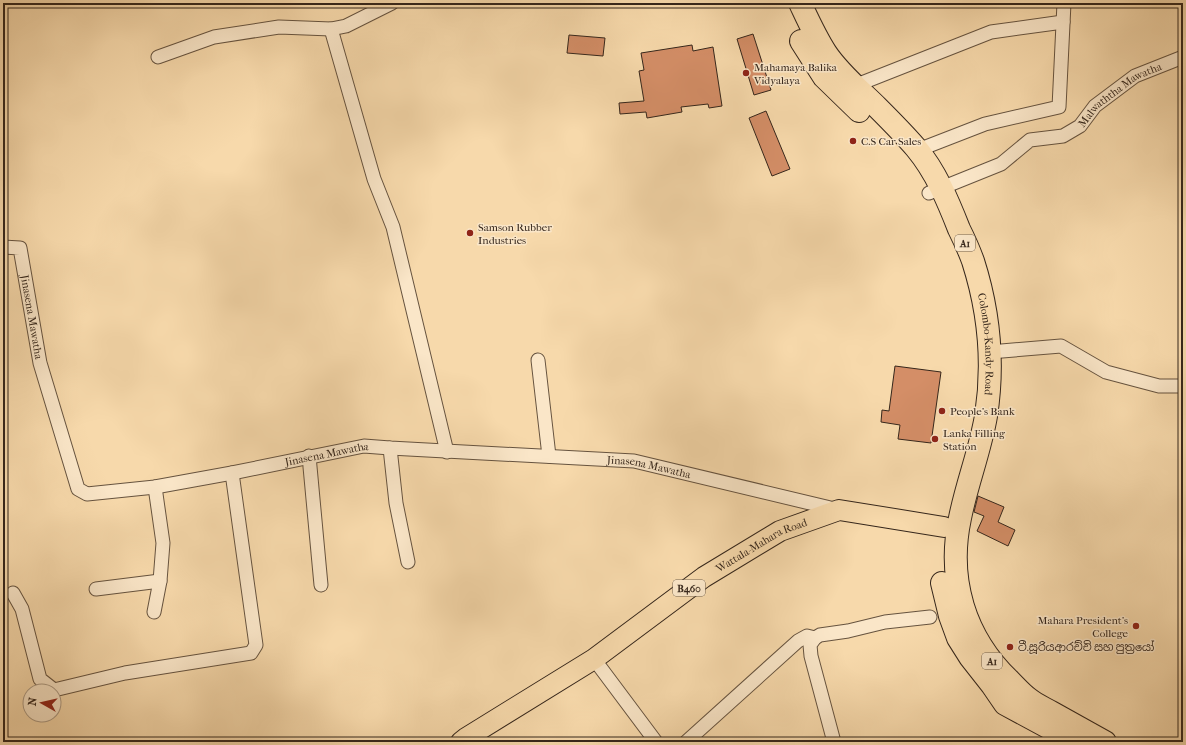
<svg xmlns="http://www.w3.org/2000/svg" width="1186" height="745" font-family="'IM FELL French Canon','Noto Sans Sinhala',serif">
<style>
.building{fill:#d48e67;stroke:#35261b}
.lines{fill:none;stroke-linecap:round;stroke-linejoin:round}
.minor-casing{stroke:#66533f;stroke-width:15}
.primary-casing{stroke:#35261b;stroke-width:22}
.trunk-casing{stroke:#35261b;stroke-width:24}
.minor{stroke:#fae6c8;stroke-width:13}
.primary{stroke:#f7d9ab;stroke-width:20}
.trunk{stroke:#f7d9ab;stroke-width:22}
.poi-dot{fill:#8f2418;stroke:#fae6c8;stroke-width:1.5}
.labels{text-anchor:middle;stroke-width:3;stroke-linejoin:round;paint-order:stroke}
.shield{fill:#fae6c8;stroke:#70604f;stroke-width:1}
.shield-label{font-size:10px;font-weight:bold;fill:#35261b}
.poi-label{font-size:11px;fill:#35261b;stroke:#fae6c8;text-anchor:start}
.street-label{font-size:11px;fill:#35261b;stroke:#fae6c8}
</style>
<rect width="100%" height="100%" fill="#f7d9ab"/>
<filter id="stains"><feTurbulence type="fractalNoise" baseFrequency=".005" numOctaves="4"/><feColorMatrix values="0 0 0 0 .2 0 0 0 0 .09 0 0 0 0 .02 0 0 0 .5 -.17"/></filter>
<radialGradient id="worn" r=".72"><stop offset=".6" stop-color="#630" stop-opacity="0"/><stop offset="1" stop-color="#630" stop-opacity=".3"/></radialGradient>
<path class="building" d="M753,34L771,90L754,95L737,39Z
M569,35L605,38L603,56L567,53Z
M692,45L693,51L713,47L722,106L709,108L708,104L681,107L682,112L647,118L646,112L620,114L619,103L644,101L639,71L644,70L641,53Z
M766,111L790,169L772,176L749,118Z
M895,366L941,372L931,443L898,439L900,425L881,422L882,410L889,411Z
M978,496L1004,507L998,522L1015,530L1008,546L977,531L984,516L974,512Z"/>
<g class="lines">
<defs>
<g id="minor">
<path d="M331,29L374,179L393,227L447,452"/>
<path d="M158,57L214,37L279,27L331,29L346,26L392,3"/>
<path d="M854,86L991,32L1063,22"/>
<path d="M918,150L985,124L1059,107L1064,3"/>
<path id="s1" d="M929,193L1001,164L1030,140L1063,136L1080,126L1095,106L1135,76L1183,57"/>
<path id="s2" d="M3,247L20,248L40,363L78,489L87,494L155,487L232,473L364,446L390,448L634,461L839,510"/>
<path d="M990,352L1061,346L1106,372L1159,386H1183"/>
<path d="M538,360L549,456"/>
<path d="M390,448L396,503L408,562"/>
<path d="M309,456L321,585"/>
<path d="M96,589L160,581"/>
<path d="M13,593L22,609L40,679L54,690L125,673L251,653L256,645L232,473"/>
<path d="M154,612L160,581L163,543L155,487"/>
<path d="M594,659L656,742"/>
<path d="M686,742L798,641L807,636L815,638"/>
<path d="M834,742L811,656L810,645L815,638L820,635L848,631L885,622L930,617"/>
</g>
<g id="primary">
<path id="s3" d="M461,742L466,738L594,659L704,577L780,531L839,510L944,527"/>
</g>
<g id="trunk">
<path id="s4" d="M800,3C808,20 816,38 826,53C840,74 860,90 877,107C890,120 904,134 916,148C936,172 948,201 959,229C964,239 969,250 973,261C989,311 994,364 986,416C980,451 967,483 960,518C947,579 964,637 1010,681C1016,687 1022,694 1029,699C1035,704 1044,708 1051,712C1069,722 1087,732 1105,742"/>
<path d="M801,41L824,77L859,111"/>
<path d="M942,583L950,616L958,638L970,657L992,685L1005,704L1068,738"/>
</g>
</defs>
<use href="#minor" class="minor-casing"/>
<use href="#primary" class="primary-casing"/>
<use href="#trunk" class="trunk-casing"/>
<use href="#minor" class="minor"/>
<use href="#primary" class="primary"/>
<use href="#trunk" class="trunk"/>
</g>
<g class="poi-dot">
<circle cx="746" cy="73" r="4"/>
<circle cx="853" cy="141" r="4"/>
<circle cx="470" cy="233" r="4"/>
<circle cx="942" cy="411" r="4"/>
<circle cx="935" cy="439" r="4"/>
<circle cx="1136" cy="626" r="4"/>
<circle cx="1010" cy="647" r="4"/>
</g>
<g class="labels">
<g class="shield">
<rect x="955" y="235" width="20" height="16" rx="3"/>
<rect x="673" y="580" width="32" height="16" rx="3"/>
<rect x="982" y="653" width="20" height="16" rx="3"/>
</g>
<g class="shield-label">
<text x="965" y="247">A1</text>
<text x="689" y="592">B460</text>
<text x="992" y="665">A1</text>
</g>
<g class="poi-label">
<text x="754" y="71">Mahamaya Balika<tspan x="754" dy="13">Vidyalaya</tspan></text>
<text x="861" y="145">C.S Car Sales</text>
<text x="478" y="231">Samson Rubber<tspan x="478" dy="13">Industries</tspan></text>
<text x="950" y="415">People's Bank</text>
<text x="943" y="437">Lanka Filling<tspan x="943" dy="13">Station</tspan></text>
<text x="1128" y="624" text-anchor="end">Mahara President's<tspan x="1128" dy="13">College</tspan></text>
<text x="1018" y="651">ටී.සූරියආරච්චි සහ පුත්‍රයෝ</text>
</g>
<g class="street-label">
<text dy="4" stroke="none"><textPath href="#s1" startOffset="220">Malwaththa Mawatha</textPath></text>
<text dy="4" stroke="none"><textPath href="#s2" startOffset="87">Jinasena Mawatha</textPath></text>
<text dy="4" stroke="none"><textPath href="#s4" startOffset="399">Colombo-Kandy Road</textPath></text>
<text dy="4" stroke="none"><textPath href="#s2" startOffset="519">Jinasena Mawatha</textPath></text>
<text dy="4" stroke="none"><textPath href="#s2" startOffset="843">Jinasena Mawatha</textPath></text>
<text dy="4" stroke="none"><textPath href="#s3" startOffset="360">Wattala-Mahara Road</textPath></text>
</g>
</g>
<rect width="1186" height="745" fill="none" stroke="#f7d9ab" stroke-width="16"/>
<rect x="4" y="4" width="1178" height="737" fill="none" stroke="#35261b" stroke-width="2"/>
<rect x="8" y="8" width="1170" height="729" fill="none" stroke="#35261b"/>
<g transform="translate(42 703) rotate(278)"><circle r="19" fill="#fae6c8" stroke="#ab9983"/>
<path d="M0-3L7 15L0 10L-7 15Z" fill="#8f2418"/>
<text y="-6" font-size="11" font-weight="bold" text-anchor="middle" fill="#35261b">N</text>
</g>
<rect width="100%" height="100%" filter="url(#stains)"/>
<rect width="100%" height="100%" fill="url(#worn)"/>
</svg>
